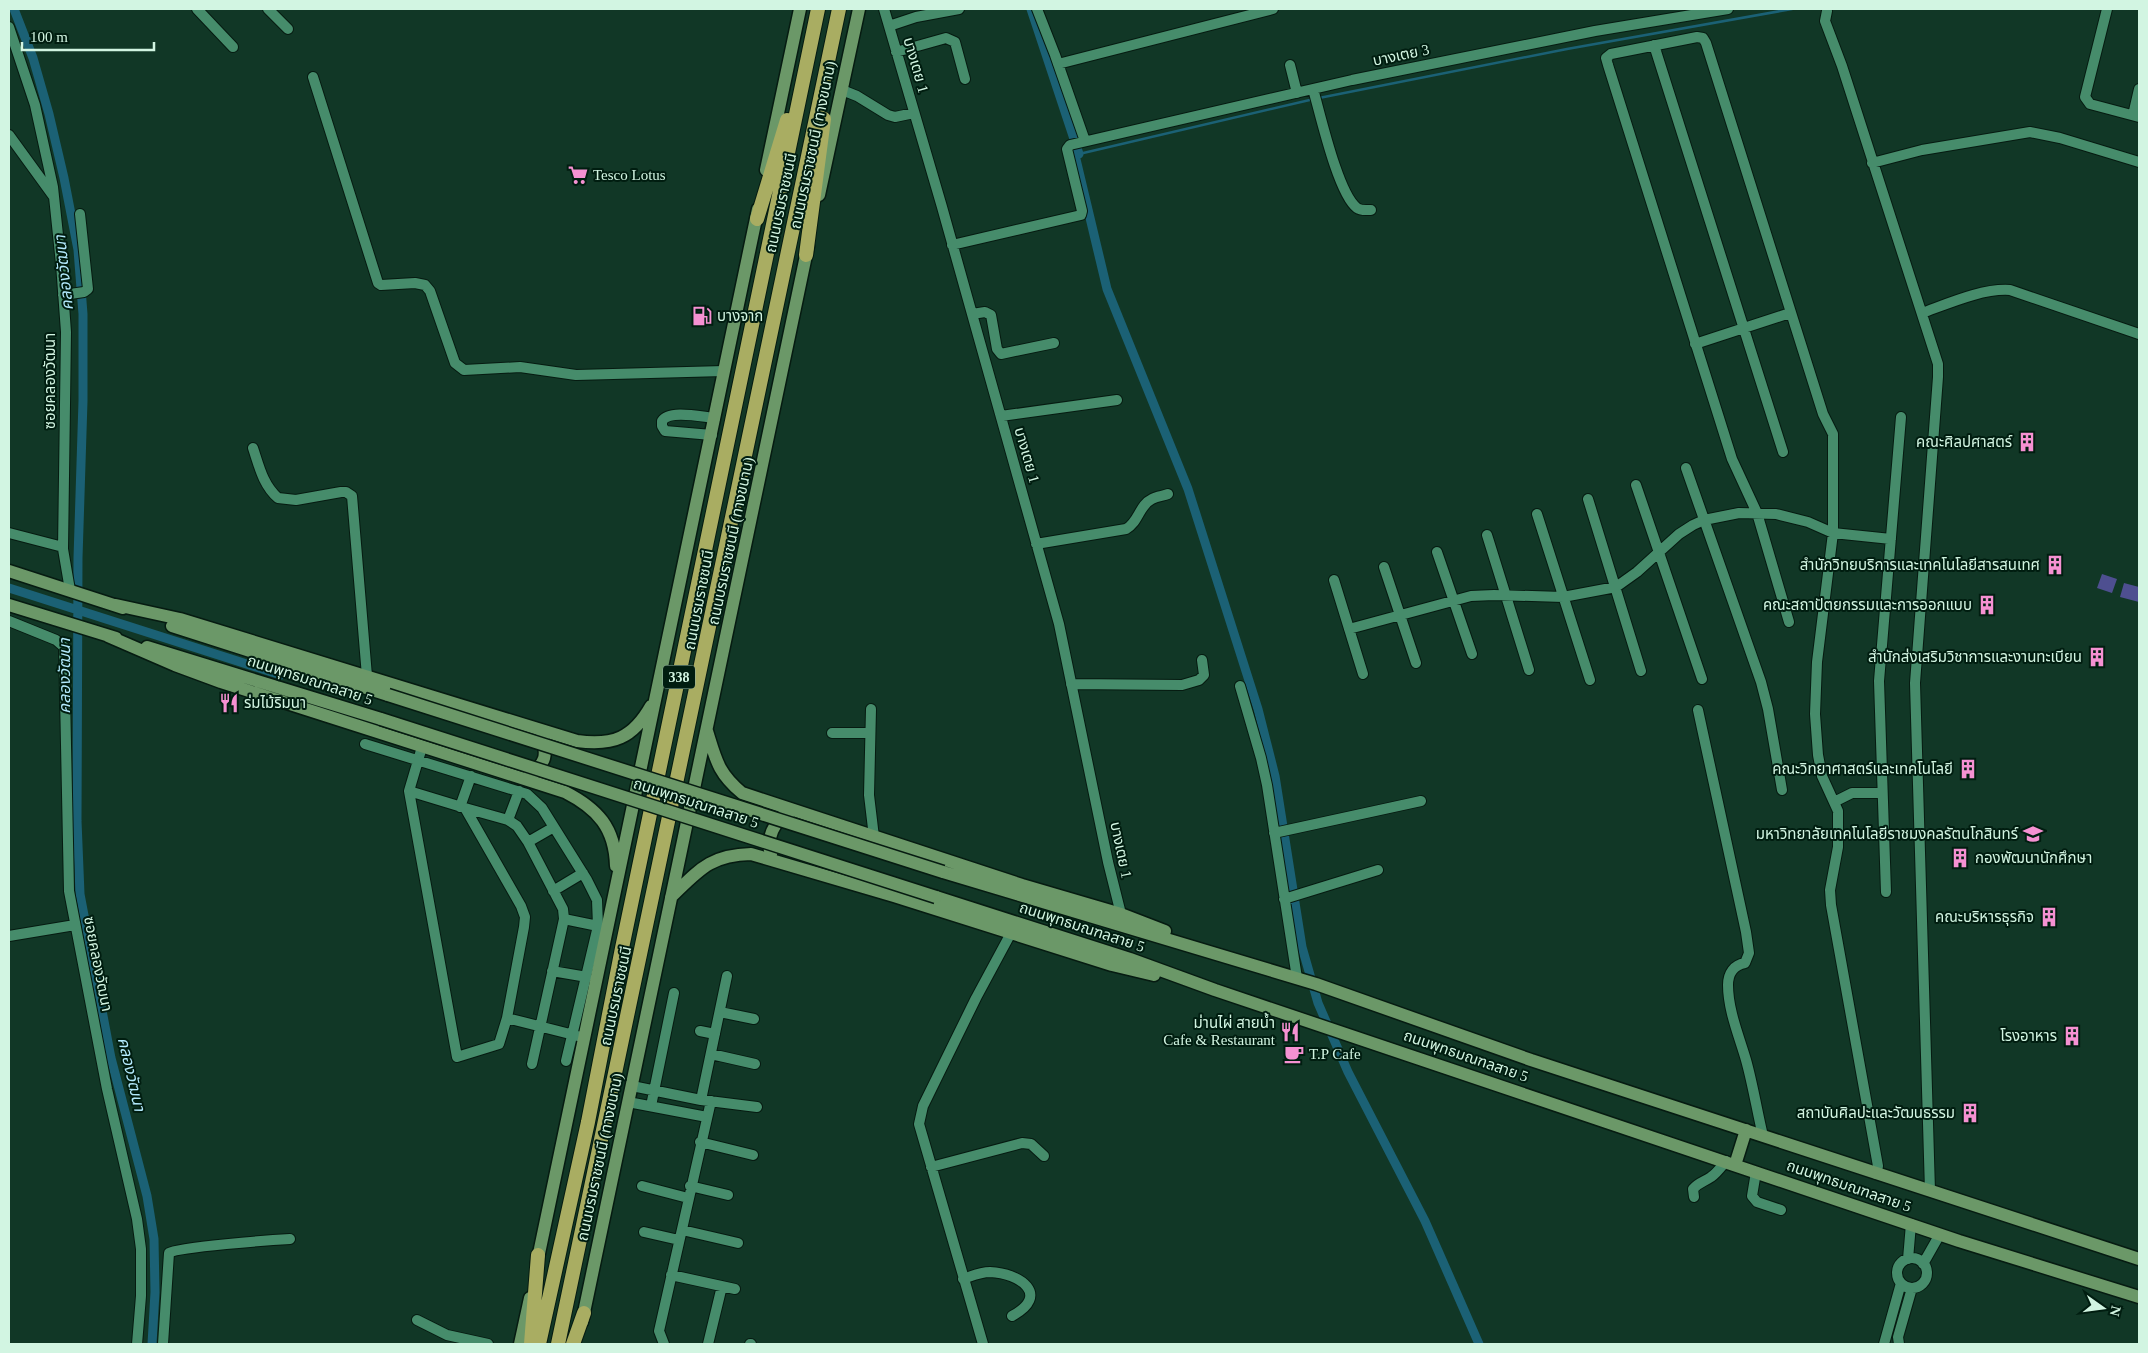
<svg xmlns="http://www.w3.org/2000/svg" width="2148" height="1353" font-family="'Times New Roman','Noto Sans Thai',serif">
<style>
.green{fill:#4e4f90}
.lines{fill:none;stroke-linecap:round;stroke-linejoin:round}
.stream{stroke:#1b6175;stroke-width:2.5}
.canal{stroke:#1b6175;stroke-width:9}
.minor-casing{stroke:#061b11;stroke-width:12}
.secondary-casing{stroke:#061b11;stroke-width:15}
.trunk-casing{stroke:#061b11;stroke-width:16}
.minor{stroke:#468c6b;stroke-width:10}
.secondary{stroke:#6b9868;stroke-width:12}
.trunk{stroke:#a9ad62;stroke-width:14}
.secondary-bridge-casing{stroke:#061b11;stroke-width:15;stroke-linecap:butt}
.secondary-bridge{stroke:#6b9868;stroke-width:12}
.labels{text-anchor:middle;stroke-width:4;stroke-linejoin:round;paint-order:stroke}
.shield{fill:#001d10;stroke:#93b4a3;stroke-width:1}
.shield-label{font-size:14px;font-weight:bold;fill:#d2f5e2}
.street-label{font-size:15px;fill:#d2f5e2;stroke:#001d10}
.poi-label{font-size:15px;fill:#d2f5e2;stroke:#001d10;text-anchor:end}
.water-label{font-size:16px;font-style:italic;fill:#b3eafd;stroke:#001d10}
</style>
<rect width="100%" height="100%" fill="#113726"/>
<path class="green" d="M2102,574L2117,579L2112,593L2097,588Z
M2124,583L2139,587V602L2120,597Z"/>
<g class="lines">
<path class="stream" d="M1319,98L1567,49L1792,9
M1079,154L1314,99"/>
<path class="canal" d="M14,9L33,58L49,114L64,178L78,250L83,314V401L78,558L77,821L80,894L111,1058L147,1196L154,1239L155,1292L152,1344
M1031,9L1079,154L1075,155L1107,289L1188,489L1258,709L1275,776L1302,947L1318,1003L1348,1072L1425,1221L1479,1344
M9,588L281,675"/>
<defs>
<path id="minor" d="M197,9L233,47
M268,9L288,29
M884,9L942,207L1059,624L1108,862L1121,914
M1037,9L1055,55L1085,141
M2107,9L2085,97L2090,104L2139,117
M1827,11L1825,21L1842,66L1938,364V377L1915,683L1930,1191
M889,26L916,17L959,9
M9,27L35,105L53,187L61,264L66,332L63,549L70,590
M1654,45L1783,452
M896,52L946,38L955,42L965,79
M1058,64L1273,9
M1290,65L1297,93
M313,77L378,283L381,285L415,283L425,285L430,291L455,363L464,370L520,367L576,375L724,371
M1313,89C1320,113 1338,194 1357,208C1361,211 1366,210 1371,210
M842,90L857,96L888,115L895,117L914,113
M2133,115L2139,89
M9,135L54,197
M1872,163L1922,150L2030,132L2060,138L2139,162
M952,245L1081,215L1082,211L1067,149L1070,145L1352,80L1595,31L1728,9
M63,295L84,292L88,289L80,214
M1922,313C1947,304 1983,288 2010,290L2139,334
M972,314L985,312L991,315L997,349L1001,354L1054,343
M1695,344L1790,313
M1001,416L1117,400
M712,435L665,431L662,426V421C669,409 702,417 715,418
M253,448C259,466 263,485 278,498L296,500L341,492H346L352,496L367,676
M1686,468L1761,682L1768,709L1782,790
M1636,485L1702,679
M1588,499L1641,671
M1537,514L1590,680
M9,533L63,547
M1487,535L1529,670
M1036,544L1126,529C1139,522 1139,505 1152,499C1157,496 1163,496 1168,494
M1437,552L1472,654
M1384,567L1416,663
M1334,580L1363,674
M9,621L56,640L64,647L69,891L107,1089L137,1219L141,1249V1296L137,1344
M1789,622L1757,513L1732,459L1608,65L1606,58L1611,54L1697,37L1703,38L1706,43L1823,414L1833,434V533L1817,662L1815,714L1818,755L1822,776L1838,811V847L1830,890L1831,905L1878,1166L1876,1174
M1349,629L1471,596L1494,595L1563,597L1616,587L1637,572L1679,534L1693,525L1704,520L1739,513L1776,514L1808,522L1833,533L1891,539
M1071,684L1182,685L1199,680L1204,675L1202,660
M1240,686L1261,758L1267,785L1297,978
M871,709L869,795L874,837
M1698,710L1746,932L1749,953L1745,963C1734,965 1728,973 1728,985C1728,1010 1739,1036 1746,1060C1753,1085 1757,1111 1763,1136
M832,733H870
M365,744L527,794L542,808L587,880L597,900L598,926L566,1061
M409,791L465,808L521,906L525,917L524,927L507,1018L499,1044L457,1057L409,791L422,747
M1834,802L1852,793H1882
M460,807L471,776
M465,808L508,820L517,826L528,842L563,909L564,919L532,1064
M508,820L519,791
M1274,833L1421,801
M528,842L554,827
M553,891L583,873
M1886,892L1879,681L1901,417
M1284,899L1378,870
M564,919L598,926
M9,936L75,925
M552,971L587,977
M720,1012L754,1019
M507,1018L578,1036
M700,1031L715,1034
M711,1054L755,1064
M632,1086L701,1100L757,1107
M701,1100L727,976
M628,1102L707,1117
M651,1106L674,993
M700,1142L753,1155
M931,1167L1022,1143L1031,1144L1044,1156
M1756,1172L1752,1196L1757,1202L1781,1210
M642,1186L688,1198
M690,1186L728,1195
M1694,1197L1693,1189C1699,1182 1704,1182 1711,1177C1717,1173 1721,1167 1726,1161
M682,1230L738,1243
M644,1232L679,1240
M1897 1273a15 15 0 1 1 30 0a15 15 0 1 1-30 0Z
M1908,1259L1911,1224
M1923,1264L1940,1234
M671,1275L735,1289
M963,1279C972,1276 980,1272 990,1272C1020,1273 1051,1295 1012,1316
M417,1320L447,1335L488,1344
M163,1344L169,1253C178,1247 272,1240 290,1239
M664,1344L659,1331L711,1101
M708,1344L722,1286
M750,1344H751
M983,1344L919,1124L923,1106L976,998L1011,933
M1884,1344L1901,1283
M1899,1344L1898,1337L1912,1288"/>
<path id="secondary" d="M766,170L800,9
M819,195L859,9
M9,571L123,608
M9,605L116,638
M116,605L180,619L577,741C613,746 633,738 651,706
M172,626L388,695
M108,636L175,665L221,682L565,792C598,809 615,828 616,866
M147,647L381,719
M707,731C716,760 718,773 742,793L1022,885L1121,914L1165,931
M529,775C547,763 547,755 542,735
M771,854C766,840 772,828 781,817L788,815
M943,872L1316,984L1531,1060L2139,1259
M671,897C699,870 710,855 751,854L894,896L1112,965L1154,975
M936,897L1130,959L1215,990L1959,1241L2139,1297
M1735,1165L1746,1130
M537,1263L758,209
M582,1322L808,246
M520,1344L530,1298"/>
<path id="trunk" d="M757,219L787,120
M806,255L824,119
M531,1344L538,1255
M539,1344L588,1122L622,948L818,9
M558,1344L839,9
M573,1344L584,1313"/>
</defs>
<use href="#minor" class="minor-casing"/>
<use href="#secondary" class="secondary-casing"/>
<use href="#trunk" class="trunk-casing"/>
<use href="#minor" class="minor"/>
<use href="#secondary" class="secondary"/>
<use href="#trunk" class="trunk"/>
<defs>
<path id="secondary-bridge" d="M388,695L943,872
M381,719L936,897"/>
</defs>
<use href="#secondary-bridge" class="secondary-bridge-casing"/>
<use href="#secondary-bridge" class="secondary-bridge"/>
</g>
<defs>
<symbol id="supermarket-bare" viewBox="-9 -9 18 18"><path d="M-6-5.5h2.5l.6 2H6L4.5 2H-2.5L-4.4-4H-6ZM-1.5 3.2a1.3 1.3 0 1 0 .1 0ZM3 3.2a1.3 1.3 0 1 0 .1 0Z" fill="#f591d2" stroke="#001d10" stroke-width="2.5" paint-order="stroke"/></symbol>
<symbol id="fuel-bare" viewBox="-9 -9 18 18"><path d="M-5.5-6h7V0h2V4h1.3V-2.5L3-4.5l.8-.8L6-3V5H2.5V1h-1V6h-7ZM-4.2-4.7v3.2H.2V-4.7Z" fill="#f591d2" stroke="#001d10" stroke-width="2.5" paint-order="stroke"/></symbol>
<symbol id="building-bare" viewBox="-9 -9 18 18"><path d="M-4-6H4V6H1V3H-1V6H-4ZM-2.5-4.3h1.7v1.8h-1.7ZM.8-4.3h1.7v1.8H.8ZM-2.5-1h1.7V.8h-1.7ZM.8-1h1.7V.8H.8Z" fill="#f591d2" stroke="#001d10" stroke-width="2.5" paint-order="stroke"/></symbol>
<symbol id="restaurant-bare" viewBox="-9 -9 18 18"><path d="M-5-6h1v4h1v-4h1v4h1v-4h1v5L-1.5 .5V6h-2V.5L-5-1ZM5-6V6H3V1.5H1.5Q1.5-4 5-6Z" fill="#f591d2" stroke="#001d10" stroke-width="2.5" paint-order="stroke"/></symbol>
<symbol id="university-bare" viewBox="-9 -9 18 18"><path d="M0-5L7-2L0 1L-7-2ZM-4 1L0 2.5L4 1V4Q0 6-4 4Z" fill="#f591d2" stroke="#001d10" stroke-width="2.5" paint-order="stroke"/></symbol>
<symbol id="cafe-bare" viewBox="-9 -9 18 18"><path d="M-5.5-4.5H6V0H3Q3 3.5 0 3.5H-2.5Q-5.5 3.5-5.5 0ZM3-3.2v2h1.7v-2ZM-6 4.5H4V6H-6Z" fill="#f591d2" stroke="#001d10" stroke-width="2.5" paint-order="stroke"/></symbol>
</defs>
<g fill-rule="evenodd">
<use href="#supermarket-bare" x="564" y="161" width="28" height="28"/>
<use href="#fuel-bare" x="688" y="302" width="28" height="28"/>
<use href="#building-bare" x="2013" y="428" width="28" height="28"/>
<use href="#building-bare" x="2041" y="551" width="28" height="28"/>
<use href="#building-bare" x="1973" y="591" width="28" height="28"/>
<use href="#building-bare" x="2083" y="643" width="28" height="28"/>
<use href="#restaurant-bare" x="215" y="689" width="28" height="28"/>
<use href="#building-bare" x="1954" y="755" width="28" height="28"/>
<use href="#university-bare" x="2019" y="820" width="28" height="28"/>
<use href="#building-bare" x="1946" y="844" width="28" height="28"/>
<use href="#building-bare" x="2035" y="903" width="28" height="28"/>
<use href="#restaurant-bare" x="1276" y="1018" width="28" height="28"/>
<use href="#building-bare" x="2058" y="1022" width="28" height="28"/>
<use href="#cafe-bare" x="1280" y="1040" width="28" height="28"/>
<use href="#building-bare" x="1956" y="1099" width="28" height="28"/>
</g>
<g class="labels">
<rect class="shield" x="663" y="665.5" width="32" height="23" rx="4"/>
<g class="shield-label">
<text x="679" y="682">338</text>
</g>
<g class="street-label">
<text transform="translate(1401 55) rotate(-12)" y="5">บางเตย 3</text>
<text transform="translate(916 65) rotate(74)" y="5">บางเตย 1</text>
<text transform="translate(813 145) rotate(-78)" y="5">ถนนบรมราชชนนี (ทางขนาน)</text>
<text transform="translate(781 203) rotate(-78)" y="5">ถนนบรมราชชนนี</text>
<text transform="translate(50 381) rotate(-90)" y="5">ซอยคลองวัฒนา</text>
<text transform="translate(1027 455) rotate(74)" y="5">บางเตย 1</text>
<text transform="translate(731 541) rotate(-78)" y="5">ถนนบรมราชชนนี (ทางขนาน)</text>
<text transform="translate(699 600) rotate(-79)" y="5">ถนนบรมราชชนนี</text>
<text transform="translate(310 680) rotate(18)" y="5">ถนนพุทธมณฑลสาย 5</text>
<text transform="translate(696 803) rotate(18)" y="5">ถนนพุทธมณฑลสาย 5</text>
<text transform="translate(1121 850) rotate(78)" y="5">บางเตย 1</text>
<text transform="translate(1082 927) rotate(18)" y="5">ถนนพุทธมณฑลสาย 5</text>
<text transform="translate(98 964) rotate(79)" y="5">ซอยคลองวัฒนา</text>
<text transform="translate(616 996) rotate(-78)" y="5">ถนนบรมราชชนนี</text>
<text transform="translate(1466 1056) rotate(19)" y="5">ถนนพุทธมณฑลสาย 5</text>
<text transform="translate(600 1157) rotate(-78)" y="5">ถนนบรมราชชนนี (ทางขนาน)</text>
<text transform="translate(1849 1186) rotate(19)" y="5">ถนนพุทธมณฑลสาย 5</text>
</g>
<g class="poi-label">
<text x="593" y="180" text-anchor="start">Tesco Lotus</text>
<text x="717" y="321" text-anchor="start">บางจาก</text>
<text x="2012" y="447">คณะศิลปศาสตร์</text>
<text x="2040" y="570">สำนักวิทยบริการและเทคโนโลยีสารสนเทศ</text>
<text x="1972" y="610">คณะสถาปัตยกรรมและการออกแบบ</text>
<text x="2082" y="662">สำนักส่งเสริมวิชาการและงานทะเบียน</text>
<text x="244" y="708" text-anchor="start">ร่มไม้ริมนา</text>
<text x="1953" y="774">คณะวิทยาศาสตร์และเทคโนโลยี</text>
<text x="2018" y="839">มหาวิทยาลัยเทคโนโลยีราชมงคลรัตนโกสินทร์</text>
<text x="1975" y="863" text-anchor="start">กองพัฒนานักศึกษา</text>
<text x="2034" y="922">คณะบริหารธุรกิจ</text>
<text x="1275" y="1028">ม่านไผ่ สายน้ำ<tspan x="1275" dy="17">Cafe &amp; Restaurant</tspan></text>
<text x="2057" y="1041">โรงอาหาร</text>
<text x="1309" y="1059" text-anchor="start">T.P Cafe</text>
<text x="1955" y="1118">สถาบันศิลปะและวัฒนธรรม</text>
</g>
<g class="water-label">
<text transform="translate(63 273) rotate(-96)" y="6">คลองวัฒนา</text>
<text transform="translate(64 676) rotate(-90)" y="6">คลองวัฒนา</text>
<text transform="translate(132 1074) rotate(77)" y="6">คลองวัฒนา</text>
</g>
</g>
<rect width="2148" height="1353" fill="none" stroke="#d2f5e2" stroke-width="20"/>
<g transform="translate(2103 1308) rotate(104)" stroke="#001d10" stroke-width="4" paint-order="stroke">
<path d="M0-4L9 19L0 12L-9 19Z" fill="#d2f5e2"/>
<text y="-8" font-size="14" font-weight="bold" text-anchor="middle" fill="#d2f5e2">N</text>
</g>
<path d="M22 42v8h132v-8" fill="none" stroke="#d2f5e2" stroke-width="2.5"/>
<text x="30" y="42" font-size="15" fill="#d2f5e2" stroke="#001d10" stroke-width="4" paint-order="stroke">100 m</text>
</svg>
